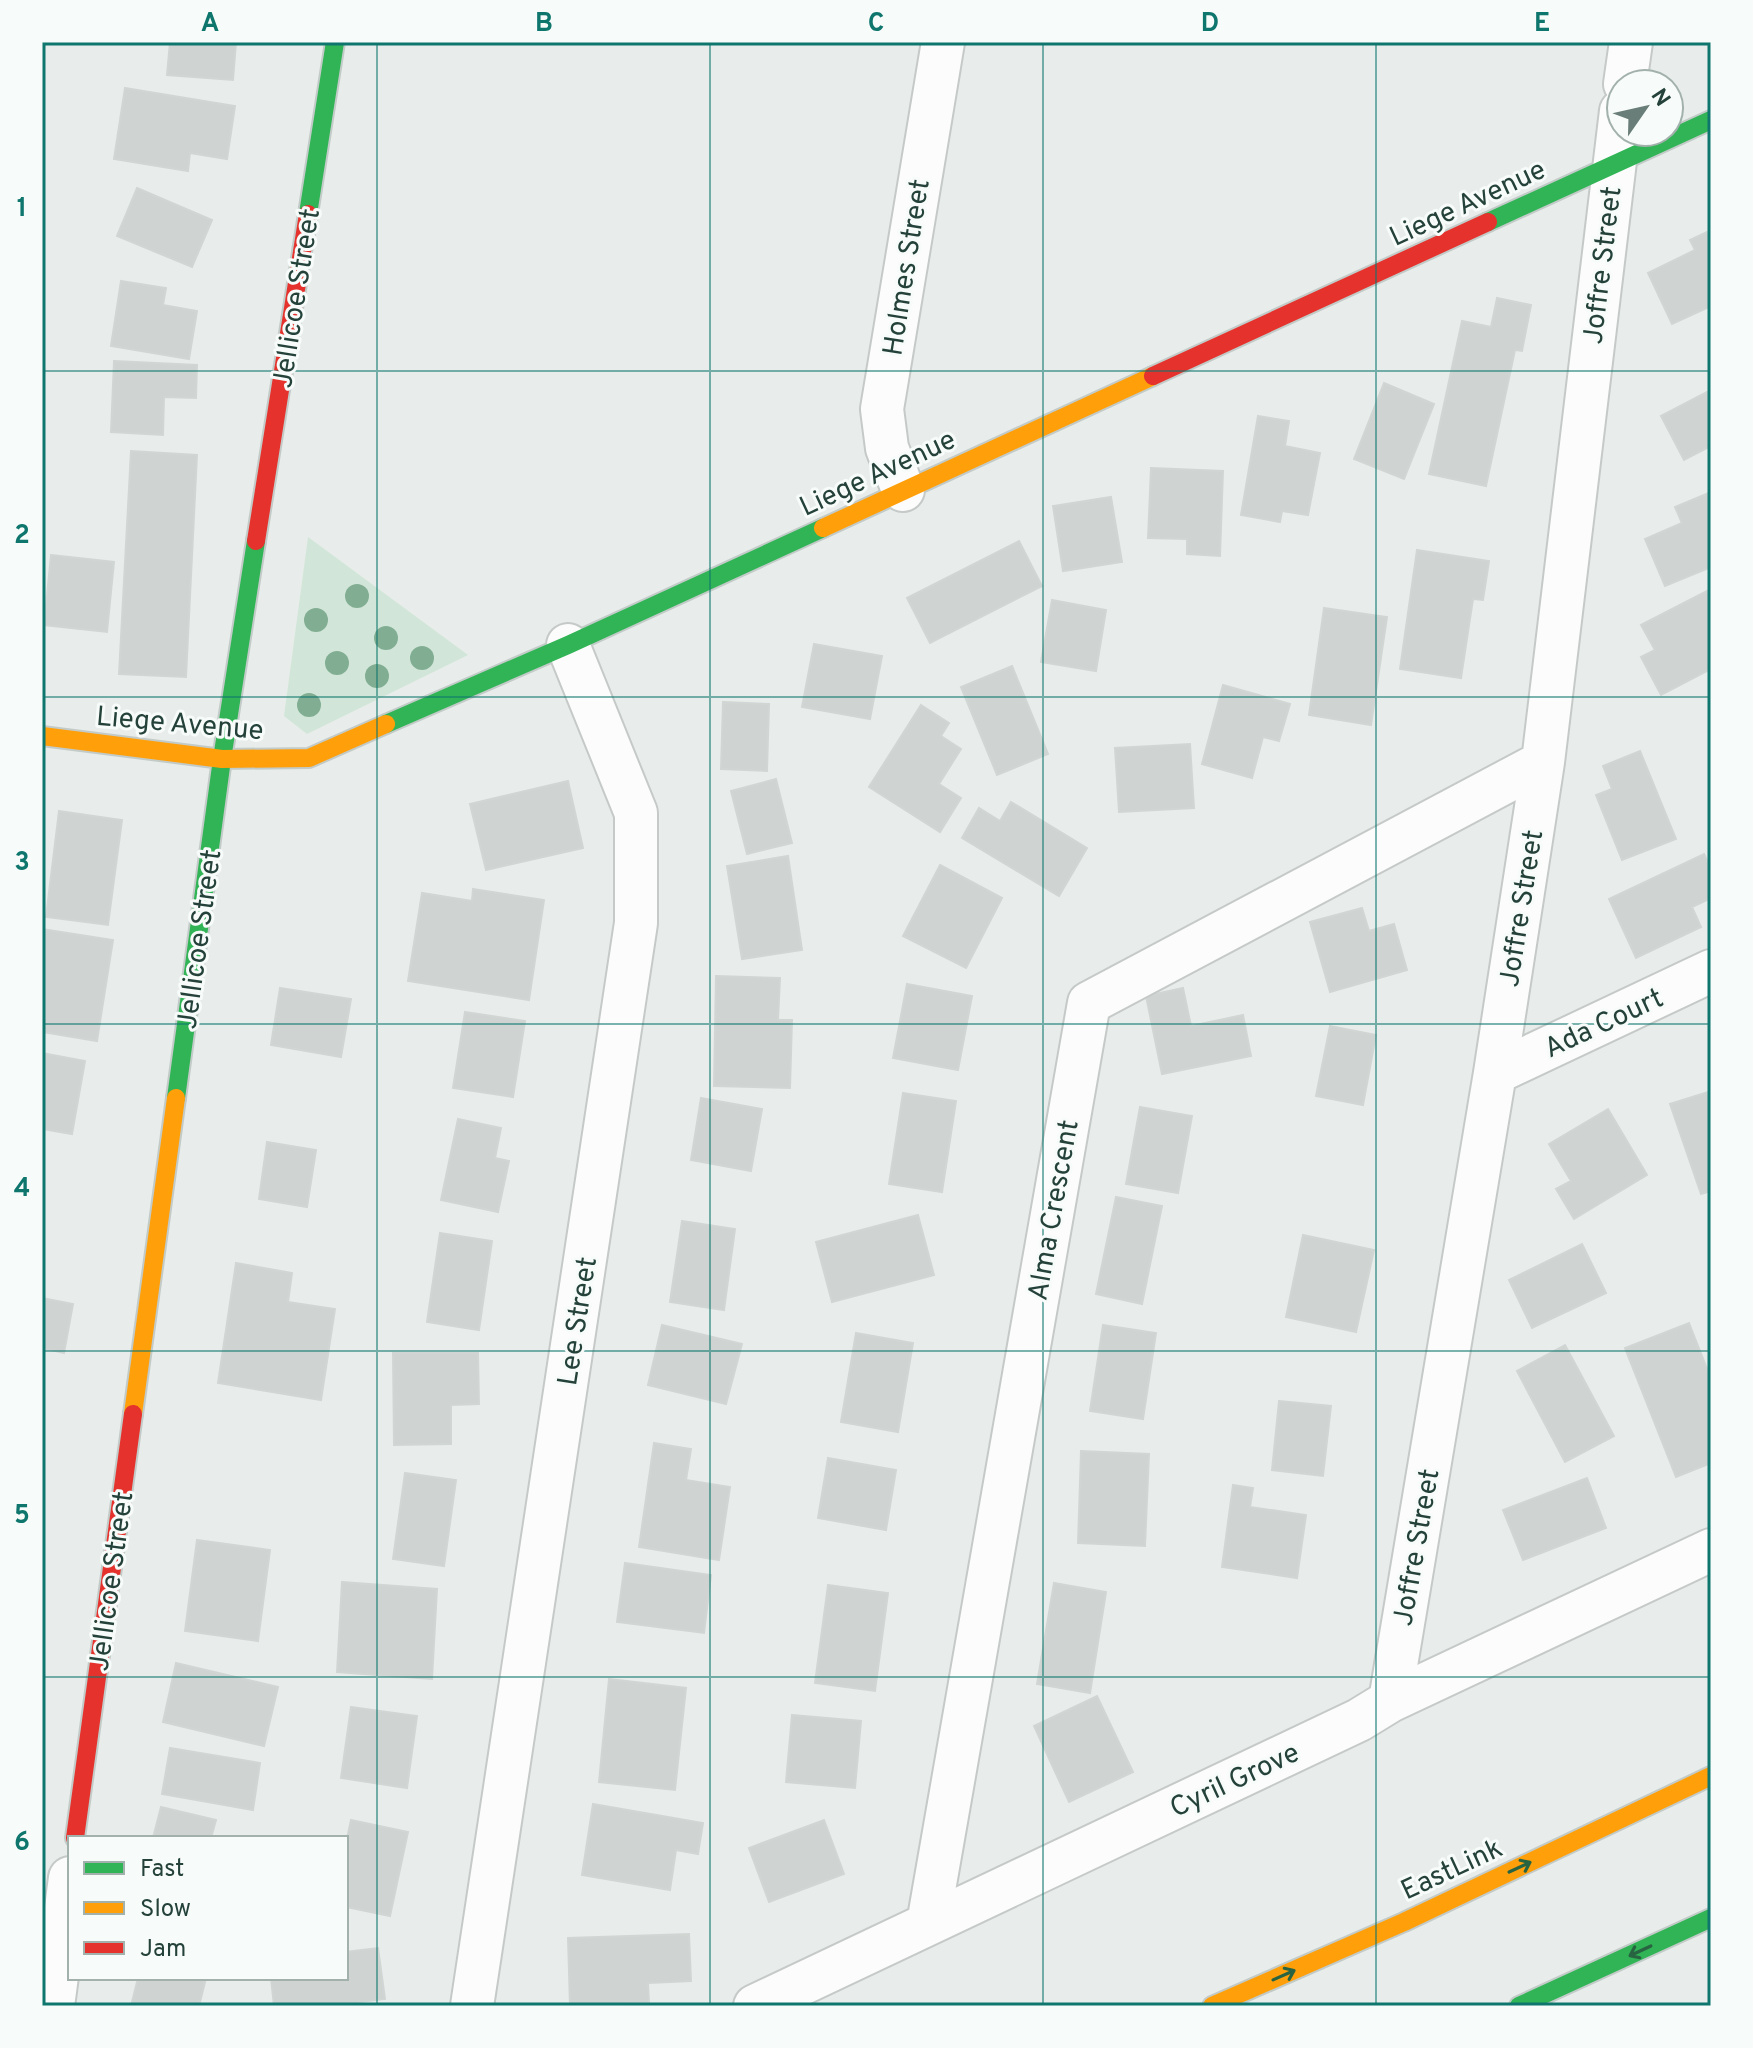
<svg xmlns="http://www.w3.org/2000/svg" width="1753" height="2048" font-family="Overpass,sans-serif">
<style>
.green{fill:#d1e6d8}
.building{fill:#cfd4d2;stroke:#d1d6d4;stroke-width:2}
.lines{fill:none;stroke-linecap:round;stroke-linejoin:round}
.street-casing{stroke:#c5cac8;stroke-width:46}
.fast-casing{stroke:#c3cbc8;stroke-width:22}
.slow-casing{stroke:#c3cbc8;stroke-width:22}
.jam-casing{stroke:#c3cbc8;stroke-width:22}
.street{stroke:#fcfcfc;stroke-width:42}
.fast{stroke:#30b455;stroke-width:18}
.slow{stroke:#ff9f0a;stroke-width:18}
.jam{stroke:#e5322d;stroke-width:18}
.tree{fill:#81ae93}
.oneway{stroke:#286442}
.grid{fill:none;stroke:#0f766e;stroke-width:2;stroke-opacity:0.55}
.labels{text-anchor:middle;stroke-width:6;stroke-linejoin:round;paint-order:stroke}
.street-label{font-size:28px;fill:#24423a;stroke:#f7fbf9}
.neatline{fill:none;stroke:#0f766e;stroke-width:3}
.grid-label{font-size:26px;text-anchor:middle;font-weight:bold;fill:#0f766e}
</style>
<rect width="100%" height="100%" fill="#e8edeb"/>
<path class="green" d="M308,537L468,655L307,734L284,716Z"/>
<path class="building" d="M170,42H236L233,80L167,75Z
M125,88L235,106L227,159L190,153L188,171L114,159Z
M137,188L212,220L192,267L117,236Z
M1711,230V306L1672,324L1648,273L1695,250L1690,240Z
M121,281L166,288L163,305L197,311L189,359L111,346Z
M1497,298L1531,305L1522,351L1515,350L1486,486L1429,474L1462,321L1491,327Z
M114,361L197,365L196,398L164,397L163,435L111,432Z
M1384,383L1434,404L1404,479L1354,459Z
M1711,390V446L1684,460L1661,416Z
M1258,416L1289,421L1285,446L1320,453L1308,515L1282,511L1280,522L1241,515Z
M131,451L197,455L186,677L119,674Z
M1151,468L1223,471L1220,556L1187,554V539L1148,538Z
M1711,492V567L1665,586L1645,539L1682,523L1675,507Z
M1111,497L1122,562L1063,571L1053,506Z
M1019,541L1042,586L930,643L907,598Z
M1417,550L1489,561L1483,600L1473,599L1461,678L1400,669Z
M51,555L114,562L107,632L44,625Z
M1711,589V669L1661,695L1641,657L1655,650L1641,625Z
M1052,600L1106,610L1096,671L1041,662Z
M1324,608L1387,617L1371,725L1309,715Z
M814,644L882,656L870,719L802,707Z
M1012,666L1048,754L997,775L961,687Z
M1223,685L1290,704L1279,741L1263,737L1252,778L1202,764Z
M723,702L769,704L767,771L721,769Z
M921,705L949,723L941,736L961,749L939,784L961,798L940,832L869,787Z
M1190,744L1194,808L1119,812L1115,748Z
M1640,751L1676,839L1622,860L1596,795L1612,789L1603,766Z
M776,779L792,843L747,854L731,791Z
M568,781L583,848L486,870L470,804Z
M1011,802L1087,848L1059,896L962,838L979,808L1000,821Z
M59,811L122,820L108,925L46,917Z
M1704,854L1711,869V898L1692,907L1701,927L1636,958L1609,899Z
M788,856L802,950L742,959L727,866Z
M940,865L1002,898L966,968L903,936Z
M473,889L544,900L529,1000L408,981L422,893L472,901Z
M1362,908L1369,931L1394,924L1407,970L1330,992L1310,922Z
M42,929L113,940L97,1041L42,1032Z
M716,976L780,978L778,1020H792L790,1088L714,1086Z
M907,984L972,996L958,1070L893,1058Z
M280,988L351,999L341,1057L271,1045Z
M1183,988L1191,1026L1243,1015L1251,1056L1162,1074L1146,996Z
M465,1012L525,1021L513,1097L453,1088Z
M1330,1026L1376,1035L1363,1105L1316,1096Z
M42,1053L85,1061L72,1134L42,1129Z
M1711,1091V1191L1701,1194L1670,1104Z
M903,1093L956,1101L942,1192L889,1184Z
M701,1098L762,1109L751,1171L691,1160Z
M1140,1107L1192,1116L1178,1193L1126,1184Z
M1608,1109L1647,1175L1574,1219L1556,1189L1571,1181L1549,1144Z
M458,1119L501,1128L495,1158L509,1161L498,1212L441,1200Z
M267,1142L316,1150L307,1207L259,1199Z
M1116,1197L1162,1206L1142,1304L1096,1294Z
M918,1215L934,1275L832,1302L816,1242Z
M682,1221L735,1229L724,1310L670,1302Z
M440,1233L492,1241L479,1330L427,1322Z
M1303,1235L1374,1250L1356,1332L1286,1317Z
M1582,1244L1606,1293L1532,1328L1509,1280Z
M236,1263L292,1273L288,1302L335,1309L321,1400L218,1383Z
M42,1298L73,1304L64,1353L42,1348Z
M1689,1323L1711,1379V1463L1676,1477L1625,1348Z
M662,1325L742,1344L726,1404L648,1385Z
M1103,1325L1156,1333L1143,1419L1090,1411Z
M856,1333L913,1343L898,1432L841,1422Z
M1565,1345L1614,1436L1565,1462L1517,1371Z
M393,1353H478L479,1404L451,1405V1444L394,1445Z
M1279,1401L1331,1406L1323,1476L1272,1470Z
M654,1443L691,1449L686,1480L730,1487L719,1560L639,1547Z
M1081,1451L1149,1454L1145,1546L1078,1543Z
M828,1458L896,1470L886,1530L818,1518Z
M405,1473L456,1480L444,1566L393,1559Z
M1587,1478L1606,1528L1523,1560L1503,1510Z
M1233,1485L1253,1488L1250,1507L1306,1515L1297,1578L1222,1567Z
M197,1540L270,1550L258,1641L185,1631Z
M625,1563L711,1575L704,1633L617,1622Z
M342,1582L437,1589L432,1679L337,1672Z
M1054,1583L1106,1592L1090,1693L1037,1684Z
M828,1585L888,1593L875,1691L815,1683Z
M176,1663L278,1687L264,1746L163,1722Z
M609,1679L686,1688L675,1790L599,1782Z
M1097,1696L1133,1772L1069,1802L1034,1726Z
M351,1707L417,1716L407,1788L341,1778Z
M792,1715L861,1721L855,1788L786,1782Z
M170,1748L260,1763L253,1810L162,1794Z
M593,1804L703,1823L698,1854L676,1850L670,1890L582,1875Z
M161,1807L216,1820L211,1838H153Z
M351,1820L408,1832L390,1916L346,1907V1843Z
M824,1820L844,1874L769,1902L749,1848Z
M689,1934L691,1981L648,1983L649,2003L570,2006L568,1938Z
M378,1948L385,1999L360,2002L361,2006H274L271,1978H346V1952Z
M138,1978H206L199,2006H131Z"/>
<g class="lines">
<defs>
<path id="street" d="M1625,84L1631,42
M903,490L887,448L882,409L943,42
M1495,1073L1711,971
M1390,1701L1495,1073L1543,762L1621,111
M928,1924L1089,1003L1543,762
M53,2006L70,1878
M472,2006L636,923V813L568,645
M755,2006L1359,1720L1390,1701L1711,1550"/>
<path id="fast" d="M308,214L335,42
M1488,222L1711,120
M386,724L568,645L823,528
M176,1098L222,759L256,541
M1519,2006L1711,1918"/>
<path id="slow" d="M823,528L1153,376
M42,736L222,759L309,758L386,724
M133,1414L176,1098
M1212,2006L1404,1922L1711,1776"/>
<path id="jam" d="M1153,376L1488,222
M256,541L308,214
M75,1838L133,1414"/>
</defs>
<use href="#street" class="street-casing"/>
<use href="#fast" class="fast-casing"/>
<use href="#slow" class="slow-casing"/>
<use href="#jam" class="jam-casing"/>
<use href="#street" class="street"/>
<use href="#fast" class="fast"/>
<use href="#slow" class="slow"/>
<use href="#jam" class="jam"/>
</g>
<g class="tree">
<circle cx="357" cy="596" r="12"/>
<circle cx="316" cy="620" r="12"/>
<circle cx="386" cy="638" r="12"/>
<circle cx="422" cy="658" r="12"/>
<circle cx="337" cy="663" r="12"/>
<circle cx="377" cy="676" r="12"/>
<circle cx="309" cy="705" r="12"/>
</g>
<defs><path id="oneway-shaft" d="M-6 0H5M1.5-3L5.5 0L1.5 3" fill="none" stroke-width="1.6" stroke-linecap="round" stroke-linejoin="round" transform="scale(2)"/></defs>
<g class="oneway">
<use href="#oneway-shaft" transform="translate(1520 1867) rotate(-25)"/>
<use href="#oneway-shaft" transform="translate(1640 1951) rotate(155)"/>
<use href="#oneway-shaft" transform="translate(1284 1975) rotate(-24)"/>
</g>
<path class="grid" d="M377,42V2006M710,42V2006M1043,42V2006M1376,42V2006M42,371H1711M42,697H1711M42,1024H1711M42,1351H1711M42,1677H1711"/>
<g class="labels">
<g class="street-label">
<text transform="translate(1467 202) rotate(-25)" y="10">Liege Avenue</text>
<text transform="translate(1601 265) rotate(-83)" y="10">Joffre Street</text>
<text transform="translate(905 267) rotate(-81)" y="10">Holmes Street</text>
<text transform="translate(295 298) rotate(-81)" y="10">Jellicoe Street</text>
<text transform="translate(877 472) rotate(-25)" y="10">Liege Avenue</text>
<text transform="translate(180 722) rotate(5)" y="10">Liege Avenue</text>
<text transform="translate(1520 908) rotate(-81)" y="10">Joffre Street</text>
<text transform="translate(198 939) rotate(-82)" y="10">Jellicoe Street</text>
<text transform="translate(1603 1022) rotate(-25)" y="10">Ada Court</text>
<text transform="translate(1052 1210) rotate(-80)" y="10">Alma Crescent</text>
<text transform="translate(576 1321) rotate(-81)" y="10">Lee Street</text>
<text transform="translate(1415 1547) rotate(-80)" y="10">Joffre Street</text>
<text transform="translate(110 1581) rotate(-82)" y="10">Jellicoe Street</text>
<text transform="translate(1234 1779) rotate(-25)" y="10">Cyril Grove</text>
<text transform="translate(1451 1868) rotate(-25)" y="10">EastLink</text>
</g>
</g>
<rect width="1753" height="2048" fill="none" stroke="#f7fbf9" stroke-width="88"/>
<rect x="68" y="1836" width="280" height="144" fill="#f7fbf9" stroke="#a3b1ad" stroke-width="2"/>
<rect x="84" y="1862" width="40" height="12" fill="#30b455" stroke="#a3b1ad" stroke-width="2"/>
<text x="140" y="1876" font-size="24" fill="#24423a">Fast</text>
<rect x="84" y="1902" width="40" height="12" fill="#ff9f0a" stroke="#a3b1ad" stroke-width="2"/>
<text x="140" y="1916" font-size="24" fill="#24423a">Slow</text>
<rect x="84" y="1942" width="40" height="12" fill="#e5322d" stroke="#a3b1ad" stroke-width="2"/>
<text x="140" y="1956" font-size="24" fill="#24423a">Jam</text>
<g transform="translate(1645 108) rotate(56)"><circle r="38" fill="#f7fbf9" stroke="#a3b1ad" stroke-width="2"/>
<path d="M0-6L14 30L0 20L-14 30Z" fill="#697e78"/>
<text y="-12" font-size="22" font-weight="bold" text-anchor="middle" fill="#24423a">N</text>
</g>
<rect x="44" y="44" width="1665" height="1960" class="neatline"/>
<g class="grid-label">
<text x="210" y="31">A</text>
<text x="544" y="31">B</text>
<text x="876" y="31">C</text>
<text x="1210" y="31">D</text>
<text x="1542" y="31">E</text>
<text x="22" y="216">1</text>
<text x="22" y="543">2</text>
<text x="22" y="870">3</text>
<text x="22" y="1196">4</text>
<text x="22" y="1523">5</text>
<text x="22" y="1850">6</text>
</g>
</svg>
